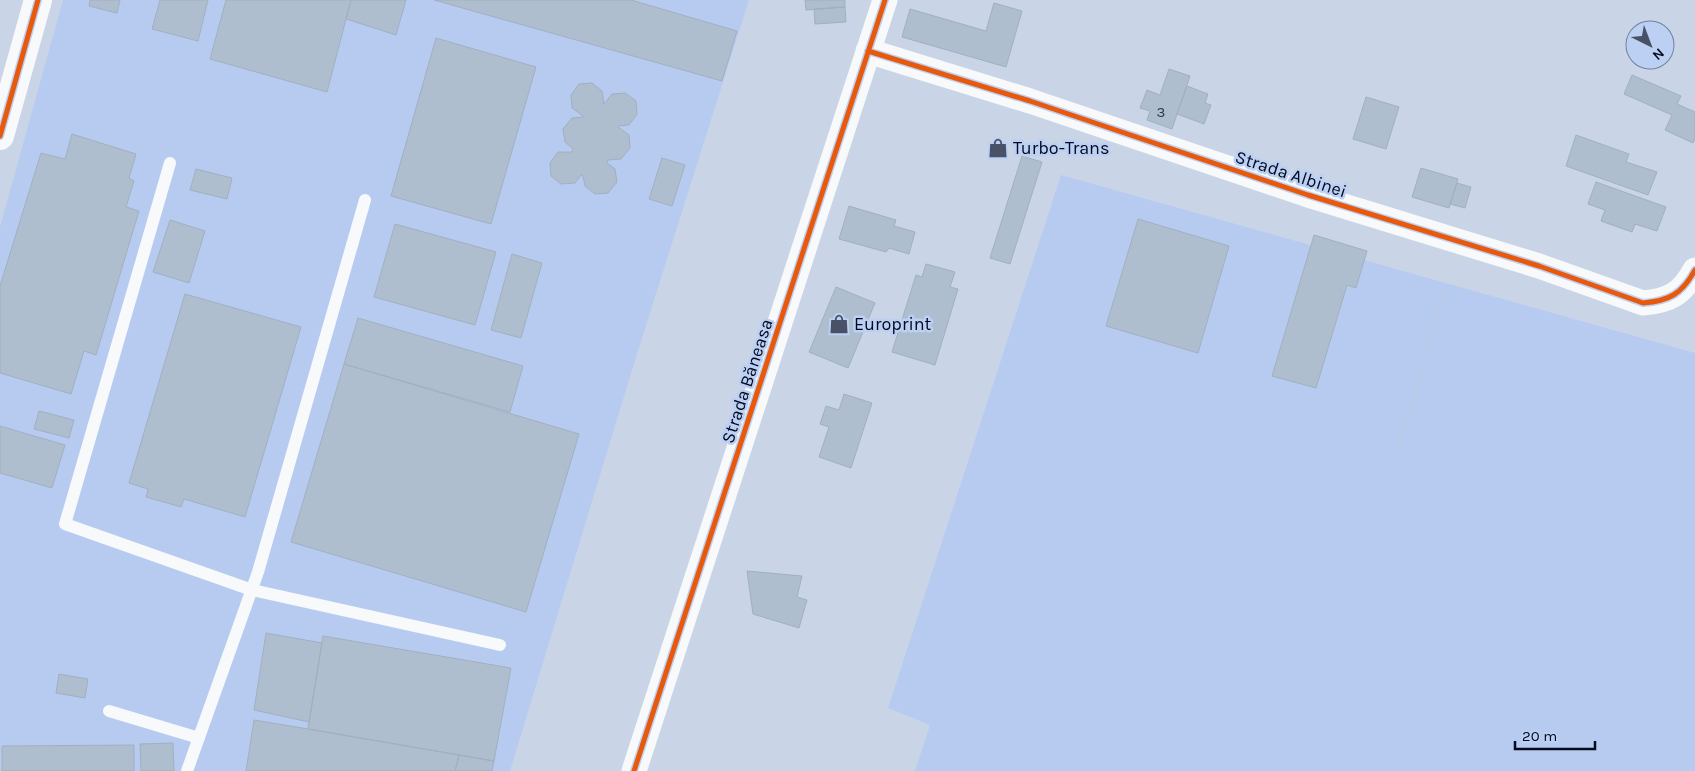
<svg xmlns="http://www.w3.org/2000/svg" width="1695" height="771" font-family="Karla,sans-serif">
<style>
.built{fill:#b7cbf1}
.building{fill:#aebecf;stroke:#a0b0c1}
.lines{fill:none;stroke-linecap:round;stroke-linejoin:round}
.path{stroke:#c6c8ce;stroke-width:3;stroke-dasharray:1 4;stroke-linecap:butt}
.lane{stroke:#f7f9fb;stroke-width:12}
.street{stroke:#f7f9fb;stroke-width:25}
.secondary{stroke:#f7f9fb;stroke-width:28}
.cycleway-casing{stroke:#bcd0f4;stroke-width:8}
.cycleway{stroke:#e8590c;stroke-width:5}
.labels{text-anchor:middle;stroke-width:5;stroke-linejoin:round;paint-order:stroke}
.number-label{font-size:15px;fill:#30394d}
.poi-label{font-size:18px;fill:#030a1f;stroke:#bcd0f4;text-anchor:start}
.street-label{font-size:18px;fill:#030a1f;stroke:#bcd0f4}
</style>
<rect width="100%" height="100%" fill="#c9d4e7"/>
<path class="built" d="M63,0H749L636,357L510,771H0V227Z
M1061,175L1695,353V771H915L930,725L888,708Z"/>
<path class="building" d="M90,0H120L117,13L89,6Z
M160,0H208L198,41L152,29Z
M226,0H351L327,92L210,59Z
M351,0H406L396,35L346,19Z
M434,0H631L737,31L722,81Z
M805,0H845V7L806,10Z
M994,3L1022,11L1006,67L902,37L910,9L986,31Z
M845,7L846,22L815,24L814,9Z
M436,38L536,67L491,224L391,196Z
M1169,69L1190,76L1172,129L1147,120L1150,111L1140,108L1147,90L1160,95Z
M1632,75L1681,96L1677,104L1695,112V138L1693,143L1665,130L1672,115L1624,94Z
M592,83L602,91L604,104L612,94L625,93L636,101L637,114L629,125L618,126V127L629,135L630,148L621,159L608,160L607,163L615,169L617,182L608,193L595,194L585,186L583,176L581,175L575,183L561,184L551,176L550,163L558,152H572L573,149L565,142L563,129L572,118L583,117V116L572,108L571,95L579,84Z
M1187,86L1208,94L1205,103L1211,105L1204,124L1177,114Z
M1366,97L1399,107L1386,149L1353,139Z
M72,134L136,154L129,178L134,181L126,207L139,211L96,355L84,351L71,394L0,373V286L41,153L65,159Z
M1576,135L1629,154L1626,162L1657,172L1648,195L1566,166Z
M1022,156L1042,162L1010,264L990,258Z
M662,158L685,165L672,206L649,199Z
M1421,168L1458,179L1449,208L1412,197Z
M196,169L232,178L227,199L190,190Z
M1596,182L1666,207L1657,231L1635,224L1632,232L1601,221L1605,210L1588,204Z
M1457,183L1471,187L1465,208L1450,204Z
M849,206L896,220L894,226L915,232L909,254L889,248L886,252L839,239Z
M1138,219L1229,246L1198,353L1106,326Z
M170,220L205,231L189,283L153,272Z
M395,224L496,252L475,325L374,297Z
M1314,235L1367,251L1356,288L1347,285L1316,388L1272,376Z
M512,254L542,263L521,338L491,330Z
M926,264L955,272L950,287L958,289L935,365L892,352L916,275L922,277Z
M836,287L875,303L848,368L809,352Z
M185,294L301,327L245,517L184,499L181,507L146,497L148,489L129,483Z
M358,318L523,366L510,412L344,364Z
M344,364L579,434L526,612L291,542Z
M844,394L872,403L851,468L819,457L829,427L820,424L826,406L839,410Z
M39,411L74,420L69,438L34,429Z
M0,426L65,445L52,488L0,473Z
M747,571L802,576L797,597L807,600L799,628L753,614Z
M266,633L322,643L309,722L254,710Z
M323,636L511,668L494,761L308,729Z
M59,674L88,679L85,698L56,693Z
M254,720L308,729L459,755L455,771H246Z
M173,743L174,771H141L140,744Z
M134,745V771H2V746Z
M459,755L494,761L492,771H455Z"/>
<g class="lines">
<path class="path" d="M1396,458L1445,287"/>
<path class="lane" d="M170,163L65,524L252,590L500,645
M109,711L199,738
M187,771L258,572L365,200"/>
<path class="street" d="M868,51L1030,101L1308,195L1539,266L1643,303C1669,301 1682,294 1695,270
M634,771L885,0"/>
<path class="secondary" d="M0,136L38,0"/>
<defs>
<path id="cycleway" d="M868,51L1030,101L1308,195L1539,266L1643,303C1669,301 1682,294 1695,270
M0,136L38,0
M634,771L885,0"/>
</defs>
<use href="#cycleway" class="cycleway-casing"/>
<use href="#cycleway" class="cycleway"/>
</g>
<defs>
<symbol id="shop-bare" viewBox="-9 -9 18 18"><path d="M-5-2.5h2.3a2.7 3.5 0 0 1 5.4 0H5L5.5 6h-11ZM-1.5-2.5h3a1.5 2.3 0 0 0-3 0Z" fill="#485165" stroke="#bcd0f4" stroke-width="2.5" paint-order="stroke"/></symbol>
</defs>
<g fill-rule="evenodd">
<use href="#shop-bare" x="984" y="134" width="28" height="28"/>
<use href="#shop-bare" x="825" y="310" width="28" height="28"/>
</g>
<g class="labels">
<g class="number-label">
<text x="1161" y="117">3</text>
</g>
<g class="poi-label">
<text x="1013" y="154">Turbo-Trans</text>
<text x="854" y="330">Europrint</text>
</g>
<g class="street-label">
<text transform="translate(1291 174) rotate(18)" y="6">Strada Albinei</text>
<text transform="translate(747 381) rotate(-72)" y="6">Strada Băneasa</text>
</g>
</g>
<g transform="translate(1650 45) rotate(138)"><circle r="24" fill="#bcd0f4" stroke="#72819f"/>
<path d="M0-4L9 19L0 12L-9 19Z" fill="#485165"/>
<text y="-8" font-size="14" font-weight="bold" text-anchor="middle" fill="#030a1f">N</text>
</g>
<path d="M1515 741v8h80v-8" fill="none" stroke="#030a1f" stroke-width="2.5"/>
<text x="1522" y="741" font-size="15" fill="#030a1f" stroke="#bcd0f4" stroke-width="4" paint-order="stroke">20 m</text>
</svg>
